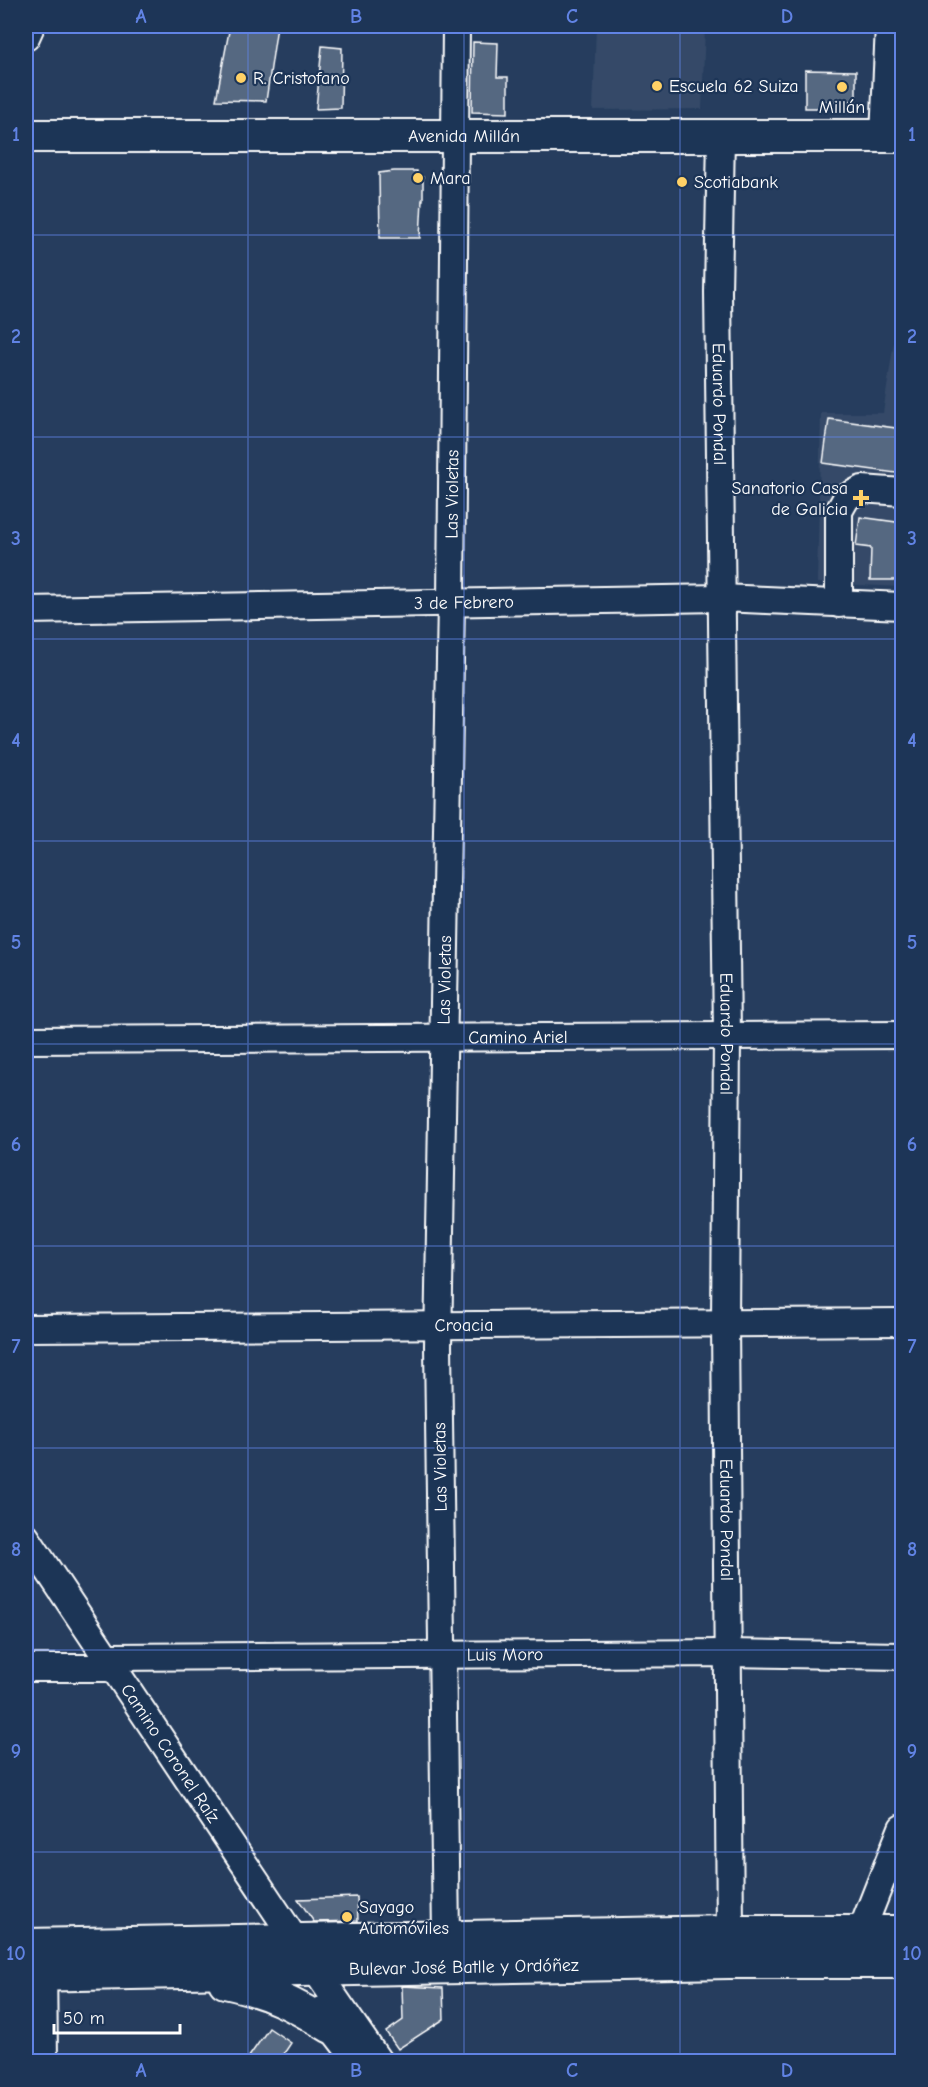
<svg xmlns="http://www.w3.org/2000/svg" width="928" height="2087" font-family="'Comic Neue',sans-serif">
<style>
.built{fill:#344a68}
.building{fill:#556781;stroke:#fff;stroke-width:1.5}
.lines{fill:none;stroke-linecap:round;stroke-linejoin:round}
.minor-casing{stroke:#fff;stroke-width:30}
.major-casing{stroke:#fff;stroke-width:36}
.minor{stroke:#1d3557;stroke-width:26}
.major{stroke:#1d3557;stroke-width:32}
.grid{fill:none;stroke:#6183e4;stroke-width:1.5;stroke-opacity:0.55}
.poi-dot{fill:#ffd166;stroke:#1d3557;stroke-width:2}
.labels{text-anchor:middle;stroke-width:4.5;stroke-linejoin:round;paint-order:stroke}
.poi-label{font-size:18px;fill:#fff;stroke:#1d3557;text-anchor:start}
.street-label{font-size:18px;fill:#fff;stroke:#1d3557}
.neatline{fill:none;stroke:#6183e4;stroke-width:2}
.grid-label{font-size:20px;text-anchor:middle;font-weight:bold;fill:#6183e4}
</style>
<rect width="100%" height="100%" fill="#263d5e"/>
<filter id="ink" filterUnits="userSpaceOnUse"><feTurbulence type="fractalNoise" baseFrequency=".0167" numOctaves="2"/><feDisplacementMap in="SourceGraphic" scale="12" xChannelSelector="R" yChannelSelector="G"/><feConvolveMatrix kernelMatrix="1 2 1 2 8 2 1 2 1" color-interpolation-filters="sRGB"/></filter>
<g filter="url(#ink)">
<path class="built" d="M596,26H705L702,109L593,110Z
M902,290V587L817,583L821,413H883Z"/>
<path class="building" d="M230,26H277L266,101L216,100Z
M473,42L498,43L497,77H508V113L472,112Z
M322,46L342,48L341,108L316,109Z
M805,70L856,71V101H823V108H805Z
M394,171H417V174L423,177V200H422L420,238H380L379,173Z
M829,419L903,429V474L823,463Z
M860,517L903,523L901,580H870L871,548L856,546Z
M357,1897L358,1921L314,1922L298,1899Z
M402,1986L443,1988L444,2019L398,2049L386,2032L403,2020Z
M269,2028L291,2043L279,2061H246Z"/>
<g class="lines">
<defs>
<g id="minor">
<path d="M26,37L31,26"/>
<path id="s1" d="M721,136L718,292L727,1036L725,1322L730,1932"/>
<path d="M884,136L889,26"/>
<path d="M839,604V511L847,497L862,489L902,492"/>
<path id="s2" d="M26,610L722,598L902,606"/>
<path id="s3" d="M26,1040L902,1035"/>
<path id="s4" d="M26,1328L902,1322"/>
<path id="s5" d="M26,1537L314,1968L379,2062"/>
<path id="s6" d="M107,1657L729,1653L902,1656"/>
<path d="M26,1668H114"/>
<path d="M861,1932L902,1828"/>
<path id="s7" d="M446,1936L438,1346L451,602L456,26"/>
<path d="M43,1957L44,2062"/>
<path d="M322,2010L331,2027L358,2062"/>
</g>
<g id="major">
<path id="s8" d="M26,136H902"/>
<path d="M26,1945L730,1932H902"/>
<path id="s9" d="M26,1975L729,1962H902"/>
<path d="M225,1982C268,1991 294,2004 331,2027"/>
</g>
</defs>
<use href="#minor" class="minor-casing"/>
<use href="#major" class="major-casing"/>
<use href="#minor" class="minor"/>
<use href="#major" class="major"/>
</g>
</g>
<path class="grid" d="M248,26V2062M464,26V2062M680,26V2062M26,235H902M26,437H902M26,639H902M26,841H902M26,1044H902M26,1246H902M26,1448H902M26,1650H902M26,1852H902"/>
<g class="poi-dot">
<circle cx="241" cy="78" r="6"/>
<circle cx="657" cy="86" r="6"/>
<circle cx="842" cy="87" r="6"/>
<circle cx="418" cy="178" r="6"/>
<circle cx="682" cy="182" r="6"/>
<path d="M858 489h6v6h6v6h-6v6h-6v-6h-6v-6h6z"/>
<circle cx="347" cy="1917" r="6"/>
</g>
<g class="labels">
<g class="poi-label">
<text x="253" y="84">R. Cristofano</text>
<text x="669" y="92">Escuela 62 Suiza</text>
<text x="842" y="113" text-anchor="middle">Millán</text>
<text x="430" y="184">Mara</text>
<text x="694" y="188">Scotiabank</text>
<text x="848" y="494" text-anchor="end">Sanatorio Casa<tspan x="848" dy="21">de Galicia</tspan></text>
<text x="359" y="1913">Sayago<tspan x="359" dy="21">Automóviles</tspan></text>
</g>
<g class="street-label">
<text dy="6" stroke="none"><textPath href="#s8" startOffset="438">Avenida Millán</textPath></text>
<text dy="6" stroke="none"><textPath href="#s1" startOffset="268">Eduardo Pondal</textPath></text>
<text dy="6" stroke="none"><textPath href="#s7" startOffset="1442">Las Violetas</textPath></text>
<text dy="6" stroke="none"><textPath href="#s2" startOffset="438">3 de Febrero</textPath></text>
<text dy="6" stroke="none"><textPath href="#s7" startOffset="956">Las Violetas</textPath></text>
<text dy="6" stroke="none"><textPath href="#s1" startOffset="898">Eduardo Pondal</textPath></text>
<text dy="6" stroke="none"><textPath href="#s3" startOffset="492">Camino Ariel</textPath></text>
<text dy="6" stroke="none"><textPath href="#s4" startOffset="438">Croacia</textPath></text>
<text transform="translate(440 1467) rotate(-91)" y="6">Las Violetas</text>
<text dy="6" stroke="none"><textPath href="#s1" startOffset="1384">Eduardo Pondal</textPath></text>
<text dy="6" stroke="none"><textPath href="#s6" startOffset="398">Luis Moro</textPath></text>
<text dy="6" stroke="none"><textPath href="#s5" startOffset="260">Camino Coronel Raíz</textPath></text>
<text dy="6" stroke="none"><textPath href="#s9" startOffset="438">Bulevar José Batlle y Ordóñez</textPath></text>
</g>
</g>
<rect width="928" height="2087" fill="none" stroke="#1d3557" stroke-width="66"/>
<path d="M54 2024v9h126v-9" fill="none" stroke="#ffffff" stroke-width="3"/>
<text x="63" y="2024" font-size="18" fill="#ffffff" stroke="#1d3557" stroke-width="4.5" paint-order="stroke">50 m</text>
<rect x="33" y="33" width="862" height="2021" class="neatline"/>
<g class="grid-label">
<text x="141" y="23">A</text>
<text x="356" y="23">B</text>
<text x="572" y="23">C</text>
<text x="787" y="23">D</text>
<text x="16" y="141">1</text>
<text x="912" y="141">1</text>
<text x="16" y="343">2</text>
<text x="912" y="343">2</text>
<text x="16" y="545">3</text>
<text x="912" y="545">3</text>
<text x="16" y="747">4</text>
<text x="912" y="747">4</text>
<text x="16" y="949">5</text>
<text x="912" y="949">5</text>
<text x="16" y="1151">6</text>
<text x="912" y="1151">6</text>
<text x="16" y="1353">7</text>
<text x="912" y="1353">7</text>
<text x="16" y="1556">8</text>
<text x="912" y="1556">8</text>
<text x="16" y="1758">9</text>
<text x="912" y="1758">9</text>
<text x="16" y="1960">10</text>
<text x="912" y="1960">10</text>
<text x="141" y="2077">A</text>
<text x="356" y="2077">B</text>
<text x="572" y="2077">C</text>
<text x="787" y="2077">D</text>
</g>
</svg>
